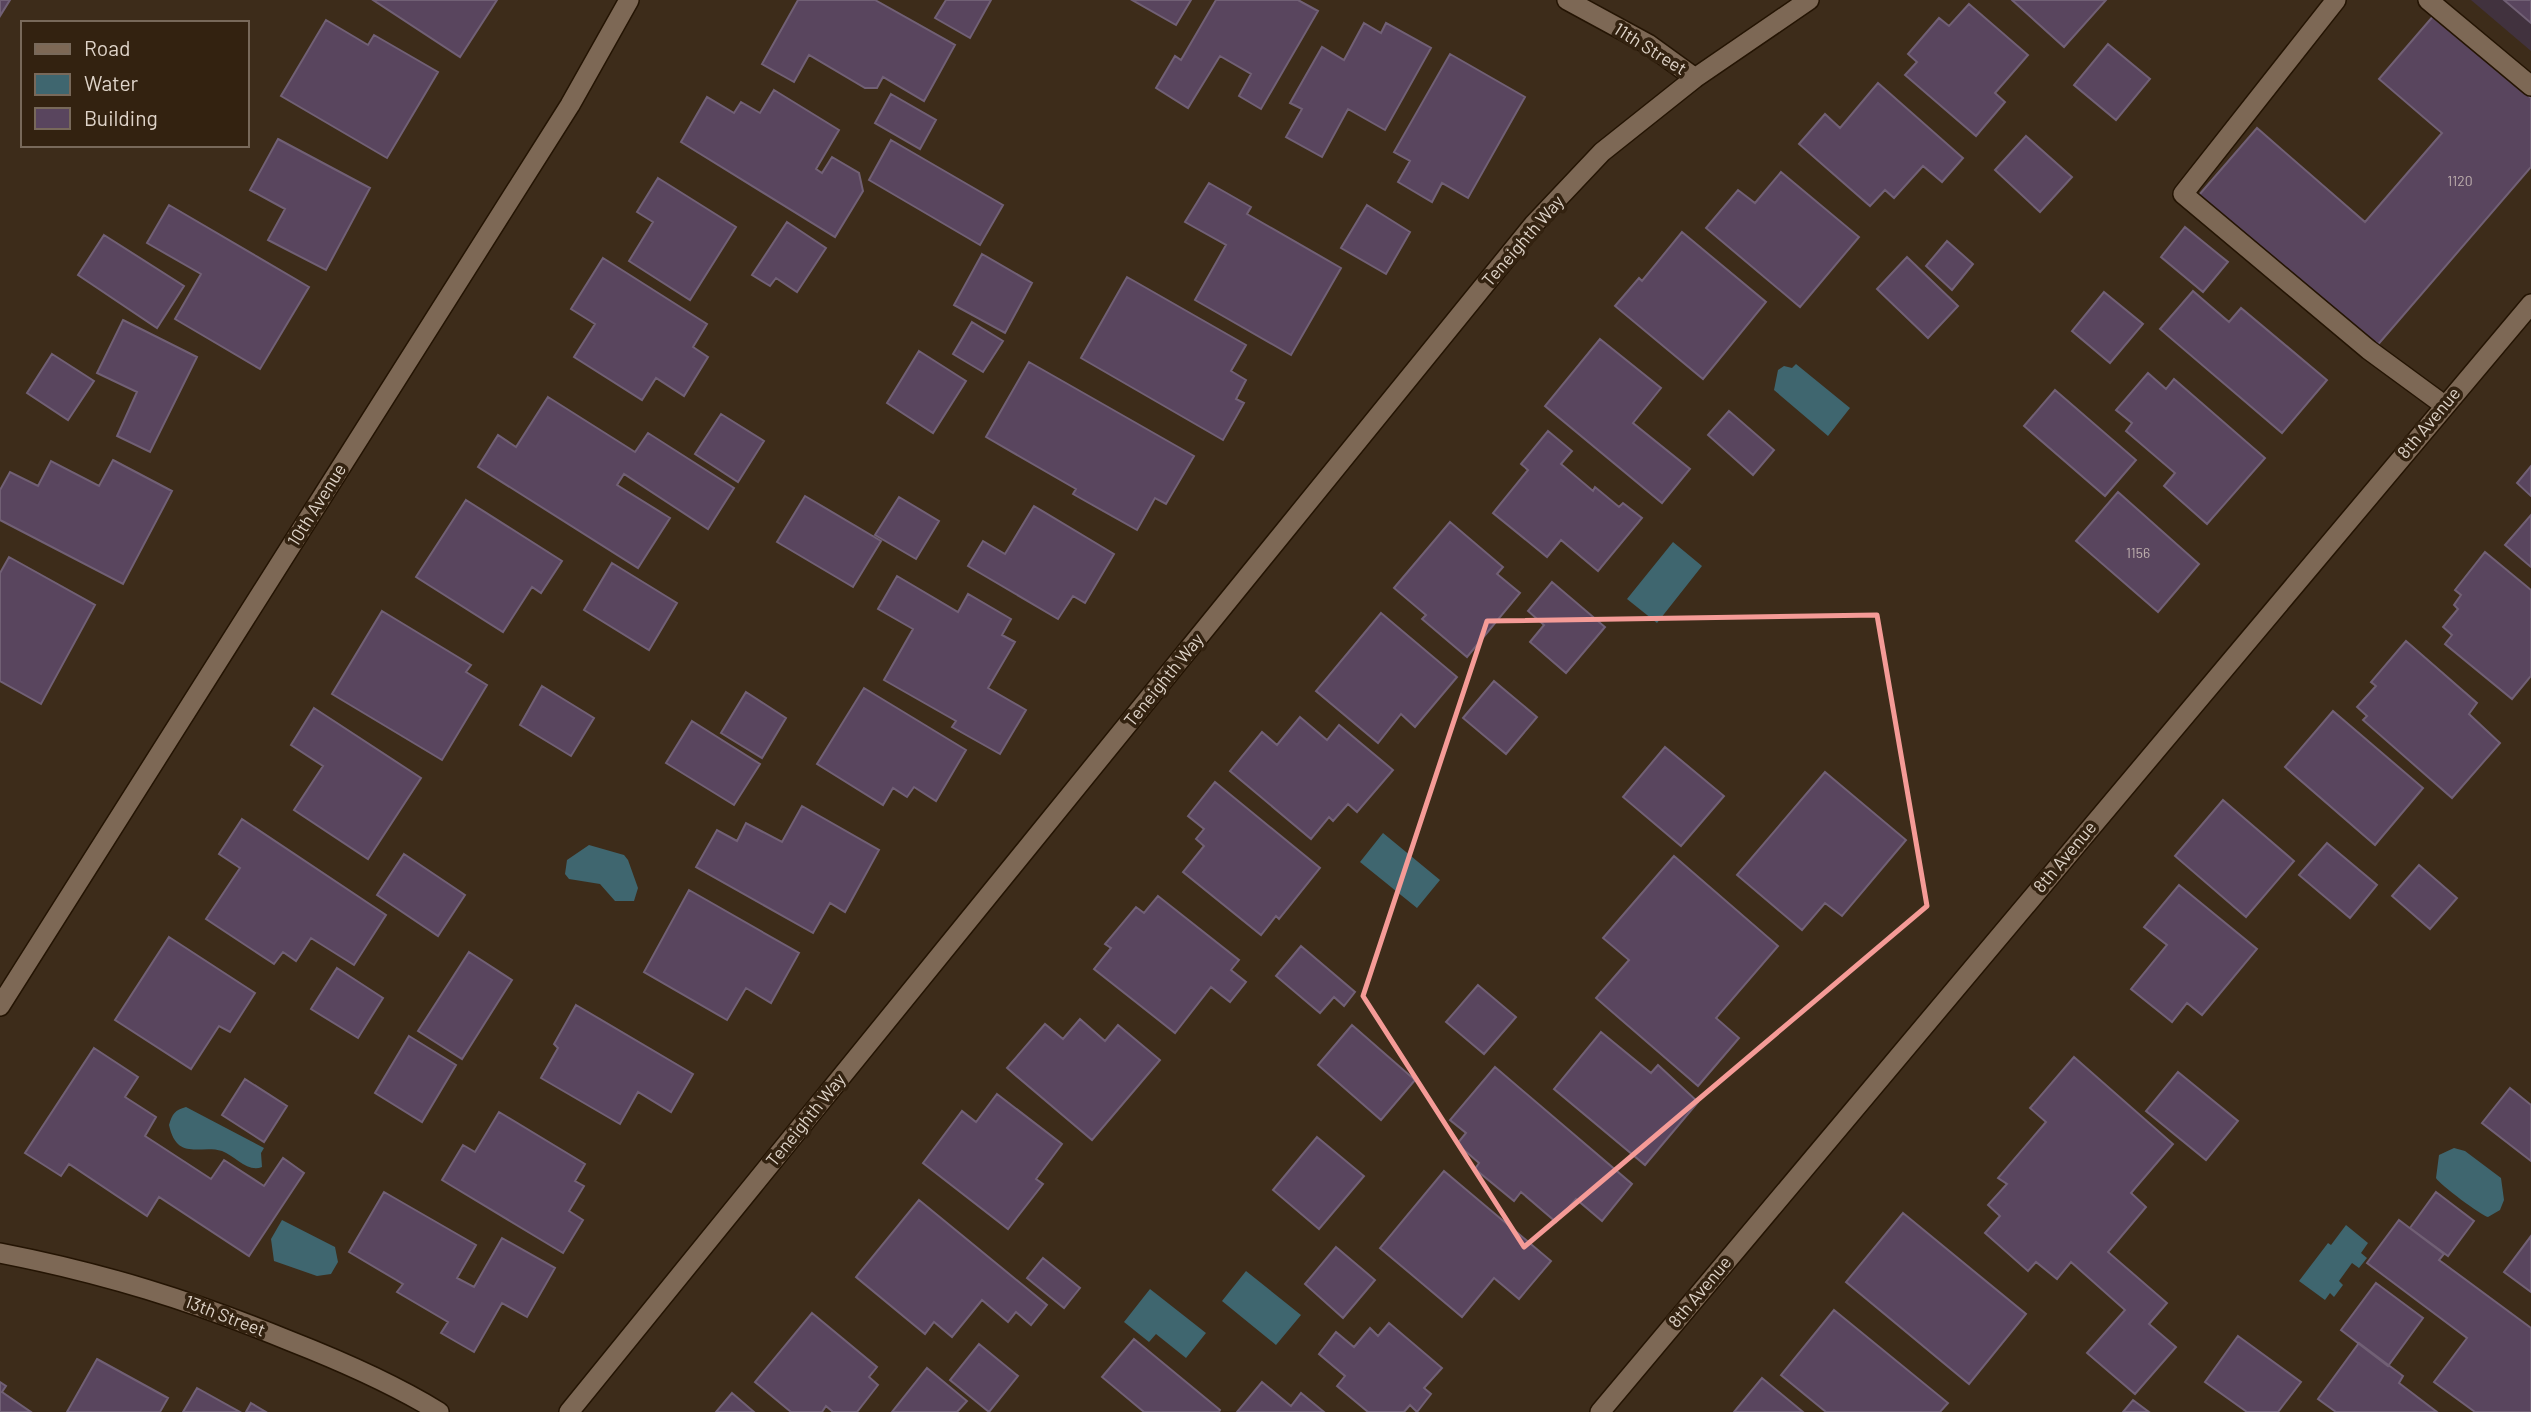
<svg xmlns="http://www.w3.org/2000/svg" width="2531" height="1412" font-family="Barlow,sans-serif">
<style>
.commercial{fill:#41323e}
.water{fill:#3f666f}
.building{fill:#59455e;stroke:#716075;stroke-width:2}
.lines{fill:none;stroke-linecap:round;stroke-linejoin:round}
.service-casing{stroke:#241403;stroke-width:22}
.minor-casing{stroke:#241403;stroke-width:22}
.service{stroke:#7d6855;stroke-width:19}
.minor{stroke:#7d6855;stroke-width:19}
.marked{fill:none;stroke:#f59b97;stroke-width:5;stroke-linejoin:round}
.labels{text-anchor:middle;stroke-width:7;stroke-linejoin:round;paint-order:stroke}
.number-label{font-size:14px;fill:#beb0ae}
.street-label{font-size:18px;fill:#dfd4c9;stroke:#332210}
</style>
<rect width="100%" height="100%" fill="#3d2c1a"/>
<path class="commercial" d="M2471,0H2531V51Z"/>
<path class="water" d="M1796,364L1850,408L1828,436L1774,390L1778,370L1784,366L1792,368Z
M1673,542L1702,566L1657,623L1627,599Z
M1383,833L1440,880L1417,908L1360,862Z
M589,845L624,855L628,860L638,888L634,901H615L600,884L569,879L565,874L567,860Z
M186,1107L264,1148L261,1153L262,1167C248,1173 235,1156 222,1151C201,1144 177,1162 169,1125C172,1114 175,1110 186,1107Z
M2454,1148L2465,1151L2501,1178L2504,1200L2500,1210L2488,1217C2482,1216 2439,1184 2436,1178L2439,1155Z
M282,1220L335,1247L338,1262L331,1274L317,1276L274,1261L271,1239Z
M2346,1225L2368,1243L2361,1253L2367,1258L2359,1268L2352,1263L2339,1281L2343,1285L2334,1297L2330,1293L2325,1300L2299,1281L2328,1243L2331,1245Z
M1246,1271L1301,1315L1276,1345L1222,1301Z
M1150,1289L1206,1333L1186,1358L1156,1334L1149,1342L1124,1322Z"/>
<path class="building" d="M0,0H10L0,16Z
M373,0H497L460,57Z
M798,0H875L955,45L924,101L883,77L877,88H865L809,55L794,82L762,64Z
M946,0H991L970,38L935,18Z
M1132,0H1191L1176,25Z
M1216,0H1298L1318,11L1261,109L1239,96L1251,74L1220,56L1188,108L1156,88L1175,56L1181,60Z
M2012,0H2106L2064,47Z
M2504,0H2531V23Z
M1969,4L2028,55L1995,93L2005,102L1976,136L1905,75L1917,62L1908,54L1939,18L1949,26Z
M2435,14L2531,98V167L2375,348L2199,195L2257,128L2365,222L2442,133L2379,79Z
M326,20L368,45L374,35L438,72L387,158L281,96Z
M1364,23L1381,33L1386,23L1431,48L1385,130L1348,109L1322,157L1286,137L1302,109L1290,103L1322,47L1344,60Z
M2108,44L2150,79L2116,120L2074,85Z
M1450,54L1525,97L1468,198L1442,183L1432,202L1398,182L1410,161L1394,152Z
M1878,83L1963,158L1942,182L1923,166L1894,198L1885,190L1870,206L1799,144L1825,114L1840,128Z
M774,90L839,130L816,169L822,173L832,157L859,173L863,191L835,237L681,142L707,97L734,113L741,102L760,113Z
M891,94L936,120L920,149L875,123Z
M2026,136L2072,177L2040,212L1995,170Z
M278,139L370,188L326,270L268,240L285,209L250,190Z
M891,140L1003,205L980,245L869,180Z
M1781,172L1859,237L1800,307L1706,228L1738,190L1755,203Z
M658,178L736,227L690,300L629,261L653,222L637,212Z
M1209,183L1251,207L1247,214L1341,268L1291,355L1195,300L1226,245L1185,222Z
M169,205L309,287L260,369L175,319L201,274L147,243Z
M1367,205L1410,232L1386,274L1341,248Z
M787,222L826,248L797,292L776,278L770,286L752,275Z
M2185,227L2228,262L2203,292L2161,257Z
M1682,232L1766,302L1703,379L1615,306L1639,278L1642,281Z
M104,235L184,286L157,328L78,275Z
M1947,241L1973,264L1952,290L1926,266Z
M982,254L1032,283L1005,333L954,305Z
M1907,257L1958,306L1928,338L1877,289Z
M603,258L707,324L693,347L708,357L684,396L656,378L642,400L574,357L595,324L571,309Z
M1127,277L1246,345L1231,371L1246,380L1236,399L1244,403L1223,440L1081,358Z
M2193,291L2229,322L2241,308L2327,380L2282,433L2160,329Z
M2104,292L2143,324L2110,363L2072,331Z
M123,320L197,357L150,452L117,436L137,392L97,373Z
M972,322L1003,341L983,372L953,354Z
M1600,339L1661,388L1633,423L1690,469L1662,503L1545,406Z
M919,351L966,381L933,433L887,403Z
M52,354L94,381L68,420L27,393Z
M1029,362L1194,456L1166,504L1155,498L1137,530L1073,494L1076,489L986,437Z
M2148,373L2166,389L2174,379L2265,458L2207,524L2164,486L2175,473L2126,431L2132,423L2116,410Z
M2055,390L2136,460L2105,496L2024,426Z
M548,397L635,452L648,433L734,488L708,529L624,474L617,485L670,518L638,568L478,467L498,435L516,447Z
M1729,411L1774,450L1753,475L1708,435Z
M721,414L764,441L738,482L695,454Z
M1548,431L1572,451L1561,464L1593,491L1595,487L1619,507L1623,503L1642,518L1598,571L1561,540L1547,557L1493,513L1528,470L1521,464Z
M113,460L172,491L123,584L0,520V490L10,472L38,486L51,461L99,486Z
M2531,466V496L2517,483Z
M2118,492L2199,564L2158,612L2076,541Z
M805,496L881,541L853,587L777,542Z
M899,497L939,521L916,559L875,535Z
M466,500L562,561L541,593L532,587L503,632L416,577Z
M1034,506L1114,554L1085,603L1073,596L1058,619L968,566L983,541L1005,554Z
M2531,515V567L2505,545Z
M1450,522L1503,567L1497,574L1520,593L1467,657L1422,619L1426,615L1394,588Z
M2485,552L2531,590V676L2512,699L2445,644L2452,635L2443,627L2458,609L2454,605L2461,595L2455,590Z
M9,557L95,605L41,704L0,681V573Z
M612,563L677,603L649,650L584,610Z
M897,576L958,612L968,594L1011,619L1002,635L1015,642L988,688L1026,710L1000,754L952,727L956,721L884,680L913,629L878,609Z
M1552,582L1605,627L1566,673L1530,642L1544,625L1528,611Z
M382,611L471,665L466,672L487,685L442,760L332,694Z
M1381,613L1457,677L1415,727L1401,714L1378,743L1316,691Z
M2406,641L2477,703L2469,714L2500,743L2452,798L2363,720L2367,716L2357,707L2376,686L2371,682Z
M1494,681L1537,717L1506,754L1463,718Z
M542,686L594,718L571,756L520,725Z
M864,688L966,750L936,801L914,787L907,797L893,788L883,805L817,764Z
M746,692L786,718L762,758L721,733Z
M314,708L421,778L368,859L294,810L323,766L291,745Z
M2333,711L2423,788L2375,845L2285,767Z
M1300,717L1327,740L1339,725L1393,770L1357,812L1348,804L1333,821L1329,817L1311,839L1230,771L1262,732L1277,745Z
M692,721L760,764L734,805L666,763Z
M1665,747L1724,796L1681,846L1623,797Z
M1825,772L1906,840L1842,916L1825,903L1802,930L1737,875Z
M1215,782L1320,868L1279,919L1276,916L1261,935L1183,872L1204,846L1196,839L1204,829L1188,816Z
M2223,800L2294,861L2246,917L2175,856Z
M802,806L879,850L845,912L830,903L813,933L696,867L717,830L737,841L746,823L782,842Z
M242,819L386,915L354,965L311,938L296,961L283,952L274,964L206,919L240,868L219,854Z
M2327,843L2377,885L2350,918L2299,875Z
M404,854L465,895L438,936L377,895Z
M1674,856L1778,946L1716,1018L1739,1038L1698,1086L1596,998L1629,960L1603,938Z
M2419,865L2457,898L2430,929L2392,896Z
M2179,885L2257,949L2202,1015L2187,1003L2172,1022L2131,989L2167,945L2144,927Z
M689,890L799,953L771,1003L746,988L727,1020L644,972Z
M1158,896L1239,960L1231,970L1246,982L1230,1002L1211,987L1175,1033L1094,969L1111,948L1105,944L1136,907L1144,913Z
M169,937L255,993L230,1032L219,1026L191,1069L115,1020Z
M1301,946L1355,992L1344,1006L1334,997L1320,1013L1276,976Z
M469,952L512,980L462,1059L418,1031Z
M337,968L383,998L358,1038L311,1009Z
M1478,985L1516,1017L1484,1054L1446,1022Z
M576,1005L693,1074L671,1112L638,1092L620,1124L541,1078L558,1048L554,1044Z
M1080,1019L1105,1041L1118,1025L1160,1060L1092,1140L1007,1068L1045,1024L1063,1039Z
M1352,1025L1415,1080L1381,1120L1318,1065Z
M1601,1032L1651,1073L1658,1065L1698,1102L1645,1165L1554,1089Z
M409,1036L456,1065L422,1122L375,1093Z
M94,1048L138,1077L125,1097L156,1117L145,1136L211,1179L224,1160L264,1186L283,1158L304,1173L249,1256L159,1197L147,1216L69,1164L61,1176L25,1153Z
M2074,1057L2173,1144L2131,1193L2146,1207L2108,1252L2167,1303L2149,1324L2176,1347L2135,1394L2087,1353L2125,1310L2071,1262L2057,1279L2036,1262L2028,1271L1985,1233L2000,1216L1988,1205L2007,1184L1998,1178L2046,1122L2030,1108Z
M1495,1067L1632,1184L1602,1221L1576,1199L1556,1222L1521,1192L1514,1201L1475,1169L1479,1163L1457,1144L1466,1133L1450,1120Z
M2178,1072L2238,1121L2206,1160L2146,1111Z
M245,1079L287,1106L264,1142L222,1115Z
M2510,1088L2531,1105V1161L2482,1123Z
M997,1094L1062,1144L1036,1179L1043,1184L1008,1229L923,1163L962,1111L976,1122Z
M499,1112L585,1164L575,1181L584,1186L569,1211L583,1220L563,1253L442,1180L463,1145L475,1152Z
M1317,1137L1364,1176L1319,1229L1273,1190Z
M1444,1171L1551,1261L1519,1299L1494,1278L1462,1317L1380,1248Z
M384,1192L476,1245L457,1278L474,1287L502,1238L555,1268L527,1317L502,1303L474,1352L441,1333L448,1322L397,1292L403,1284L349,1252Z
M2436,1192L2474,1221L2448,1256L2410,1228Z
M919,1200L1047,1305L1031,1325L1016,1312L1008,1322L982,1300L952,1337L934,1322L925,1334L856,1277Z
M1903,1213L2026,1314L1969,1384L1846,1282Z
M2399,1220L2444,1254L2439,1260L2531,1328V1412H2475L2434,1382L2467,1338L2367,1263Z
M2531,1236V1292L2504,1272Z
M1336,1247L1375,1280L1343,1318L1305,1284Z
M1043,1258L1080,1288L1064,1308L1027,1278Z
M2376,1283L2423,1318L2388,1366L2341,1330Z
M1834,1310L1948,1403L1940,1412H1826L1781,1375Z
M812,1313L877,1367L869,1377L878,1385L857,1412H833L826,1406L822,1412H791L755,1382Z
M1389,1323L1442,1368L1424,1388L1431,1394L1417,1412L1410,1405L1404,1412H1368L1337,1386L1345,1376L1319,1354L1336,1332L1354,1347L1370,1328L1378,1336Z
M2238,1336L2301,1382L2278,1412H2247L2205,1382Z
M1134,1339L1220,1410L1219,1412H1144L1102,1377Z
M2359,1343L2403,1376L2399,1383L2437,1412H2336L2318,1399Z
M979,1344L1018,1376L989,1412L950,1380Z
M97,1359L168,1398L160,1412H67Z
M927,1368L967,1401L957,1412H892Z
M1762,1378L1803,1412H1734Z
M0,1382L6,1386L2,1392L31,1412H0Z
M1262,1382L1291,1406L1301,1393L1324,1412H1237Z
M197,1388L240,1412H183Z
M732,1393L754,1412H716Z
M2133,1400L2149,1412H2123Z
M251,1403L266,1412H246Z"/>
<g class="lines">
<defs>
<path id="service" d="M2336,0L2183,194L2369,350L2444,405
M2428,0L2531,86"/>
<path id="minor" d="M1567,0L1648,44L1695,78
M0,1006L570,105L629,0
M0,1253C103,1273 193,1301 290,1341C341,1361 392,1383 439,1412
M569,1412L1534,224L1602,152L1695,78L1809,0
M1600,1412L2531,304"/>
</defs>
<use href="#service" class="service-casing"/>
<use href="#minor" class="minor-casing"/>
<use href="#service" class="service"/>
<use href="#minor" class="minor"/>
</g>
<path class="marked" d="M1877,615L1927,906L1524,1247L1363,996L1487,621Z"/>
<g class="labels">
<g class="number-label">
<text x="2460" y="186">1120</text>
<text x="2138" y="558">1156</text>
</g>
<g class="street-label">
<text transform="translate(1650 49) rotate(32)" y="6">11th Street</text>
<text transform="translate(1523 241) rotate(-49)" y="6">Teneighth Way</text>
<text transform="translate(2429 423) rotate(-50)" y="6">8th Avenue</text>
<text transform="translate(317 505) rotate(-58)" y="6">10th Avenue</text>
<text transform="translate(1164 680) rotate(-51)" y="6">Teneighth Way</text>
<text transform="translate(2065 857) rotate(-50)" y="6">8th Avenue</text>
<text transform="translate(806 1120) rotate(-51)" y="6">Teneighth Way</text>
<text transform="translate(1700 1292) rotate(-50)" y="6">8th Avenue</text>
<text transform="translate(225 1316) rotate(21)" y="6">13th Street</text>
</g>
</g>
<rect x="21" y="21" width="228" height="126" fill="#332210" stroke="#78695a" stroke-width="2"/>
<rect x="35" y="44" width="35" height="10" fill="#7d6855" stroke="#78695a" stroke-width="2"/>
<text x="84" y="56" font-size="21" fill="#dfd4c9">Road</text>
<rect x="35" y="74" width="35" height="21" fill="#3f666f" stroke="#78695a" stroke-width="2"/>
<text x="84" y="91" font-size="21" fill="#dfd4c9">Water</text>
<rect x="35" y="108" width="35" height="21" fill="#59455e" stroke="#78695a" stroke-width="2"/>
<text x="84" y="126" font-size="21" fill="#dfd4c9">Building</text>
</svg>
